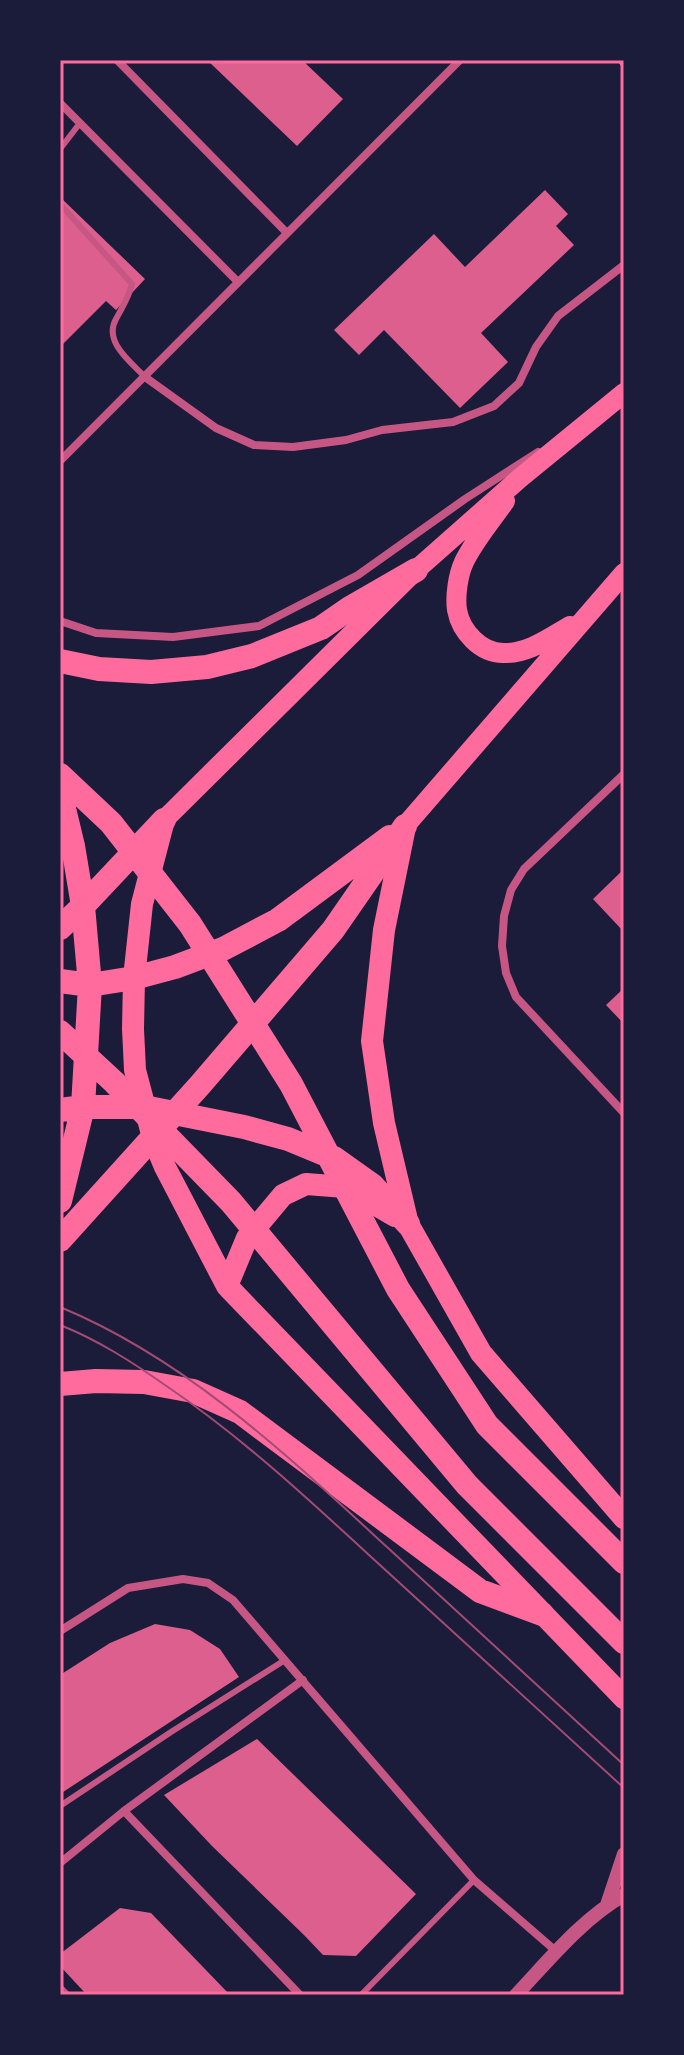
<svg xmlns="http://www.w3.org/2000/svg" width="684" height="2055" font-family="Arial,sans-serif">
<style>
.building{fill:#dd5f8e}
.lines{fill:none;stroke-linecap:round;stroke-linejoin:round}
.path{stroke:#ff6b9d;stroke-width:5}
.service{stroke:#c65784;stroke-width:6}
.minor{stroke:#c65784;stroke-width:8}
.tertiary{stroke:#c65784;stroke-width:14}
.primary{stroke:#ff6b9d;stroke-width:20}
.trunk{stroke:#ff6b9d;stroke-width:22}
.motorway{stroke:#ff6b9d;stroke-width:24}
.tram{stroke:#a44b75;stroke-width:2}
.neatline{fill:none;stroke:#ff6b9d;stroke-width:3}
</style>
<rect width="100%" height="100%" fill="#1b1b3a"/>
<path class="building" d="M207,60H302L343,99L297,146Z
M545,190L568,214L556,226L574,245L481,333L508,362L460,408L384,330L359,355L334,330L434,234L465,267Z
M60,197L145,279L116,310L106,301L60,347Z
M624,869V932L593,899Z
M624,988V1024L606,1005Z
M155,1624L190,1630L220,1649L239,1677L60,1794V1675L110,1643Z
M257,1739L416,1894L356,1956L323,1955L304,1935L212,1846L164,1795Z
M120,1908L151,1913L230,1995H87L60,1966V1954Z"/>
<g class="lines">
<path class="path" d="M620,60L624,66"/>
<path class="service" d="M60,149L80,123
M60,204L132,284C129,297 123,306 116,319C103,342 131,362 145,377
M60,1806L171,1732L285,1660
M60,1987L68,1995
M361,1995L474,1880"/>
<path class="minor" d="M117,60L287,233
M60,103L238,282
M145,377L216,428L254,445L293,447L346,440L382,430L453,422L494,406L519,383L536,347L558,316L624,265
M60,461L460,60
M60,621L96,633L173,637L259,626L358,575L465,499L538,452
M624,774L524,869L511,890L504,916L502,946L506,973L516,997L624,1113
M60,1631L128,1588L183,1579L208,1583L233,1600L474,1880L557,1952
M124,1811L300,1995
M60,1863L124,1811L303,1680"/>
<path class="tertiary" d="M607,1905L624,1854
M516,1995C549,1960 582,1919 624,1895"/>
<path class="primary" d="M505,501C492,520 474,541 464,562C458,575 455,596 457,610C461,632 481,653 503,653C528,654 549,638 570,626
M164,820L416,570L520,478L624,393
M405,826L624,573"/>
<path class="trunk" d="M164,820L142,904L134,978L133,1029L135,1070L153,1138L165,1167L227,1286L624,1698
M405,827L384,930L372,1041L384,1123L408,1224L481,1353L624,1518
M227,1286L247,1238L283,1195L306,1184L345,1187L395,1216"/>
<path class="motorway" d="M60,661L99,669L151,672L207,667L252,656L321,628L350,608L416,570
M60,775L111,823L190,924L291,1084L398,1289L487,1425L624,1562
M60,792L73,846L83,906L90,985L83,1107L60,1201
M60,928L83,906L164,820
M60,981L90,985L134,978L175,967L223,949L278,920L390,837
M60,1032L114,1082L231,1202L467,1485L624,1642
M60,1110L83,1107H144L244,1127L288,1139L334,1158L372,1185L408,1224
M60,1240L200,1085L333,930L405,826
M60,1384L96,1381L144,1382L193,1391L240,1412L480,1591L542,1614"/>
<path class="tram" d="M60,1307C186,1359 288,1456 387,1547C466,1619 545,1692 624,1765
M60,1325C98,1340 132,1362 165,1385C239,1435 304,1495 369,1555C454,1633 539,1710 624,1788"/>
</g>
<rect width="684" height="2055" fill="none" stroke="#1b1b3a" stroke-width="124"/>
<rect x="62" y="62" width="560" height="1931" class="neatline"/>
</svg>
